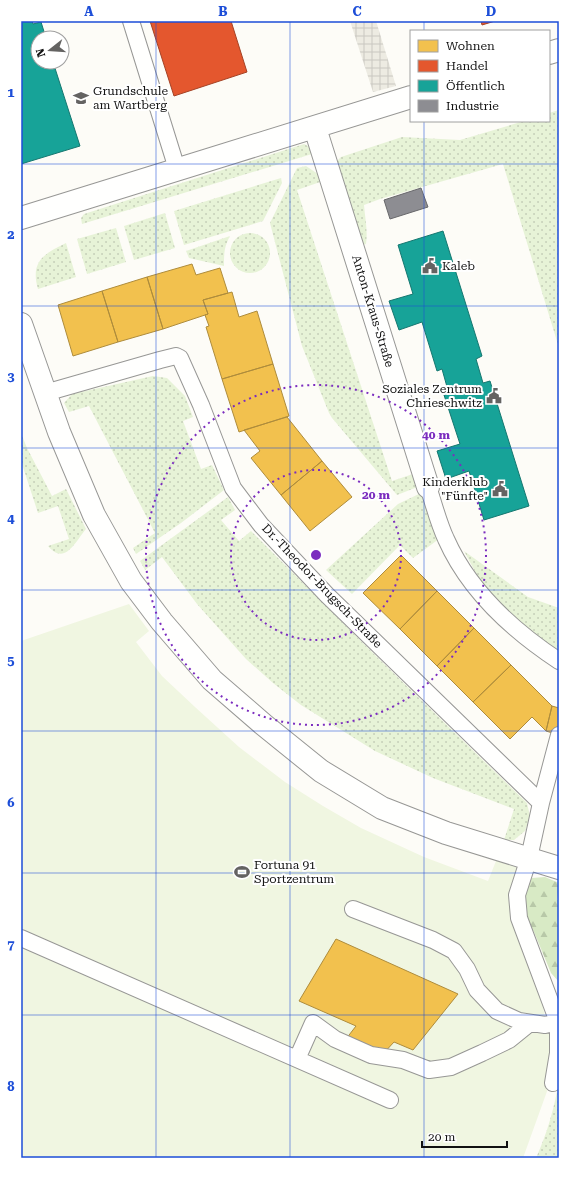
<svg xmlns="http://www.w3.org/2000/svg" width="580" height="1179" font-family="'Roboto Serif',serif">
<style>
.grass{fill:url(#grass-dots)}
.forest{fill:url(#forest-firs)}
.pitch{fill:#f0f6e1}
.plaza{fill:url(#plaza-grid)}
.homes{fill:#f2c14e;stroke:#ae8c3c}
.shops{fill:#e4572e;stroke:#a54225}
.public{fill:#17a398;stroke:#157770}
.industry{fill:#8d8d92;stroke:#68686b}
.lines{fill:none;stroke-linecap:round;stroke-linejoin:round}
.lane-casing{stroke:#979795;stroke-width:18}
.street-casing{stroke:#979795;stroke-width:24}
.lane{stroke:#fffffe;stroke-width:16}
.street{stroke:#fffffe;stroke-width:22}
.grid{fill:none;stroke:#1d4ed8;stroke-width:1;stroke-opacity:0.55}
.ring{fill:none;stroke:#7b2cbf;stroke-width:2;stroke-dasharray:2 4}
.labels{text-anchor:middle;stroke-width:4;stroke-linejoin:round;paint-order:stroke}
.poi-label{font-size:12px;fill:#111;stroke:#fff;text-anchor:start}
.street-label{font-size:12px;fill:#111;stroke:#fff}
.centre{fill:#7b2cbf;stroke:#fff;stroke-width:2}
.ring-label{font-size:12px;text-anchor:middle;font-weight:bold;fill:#7b2cbf;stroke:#fff;stroke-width:4;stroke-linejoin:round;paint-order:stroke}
.neatline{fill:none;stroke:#1d4ed8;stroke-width:1.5}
.grid-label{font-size:13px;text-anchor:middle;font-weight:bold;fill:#1d4ed8}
</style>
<defs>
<pattern id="grass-dots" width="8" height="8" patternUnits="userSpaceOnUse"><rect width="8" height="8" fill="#e7f3d7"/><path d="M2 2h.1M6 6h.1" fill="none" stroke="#c5cfb8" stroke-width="1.8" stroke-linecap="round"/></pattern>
<pattern id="forest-firs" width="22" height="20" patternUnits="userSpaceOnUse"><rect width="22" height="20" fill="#d8eac5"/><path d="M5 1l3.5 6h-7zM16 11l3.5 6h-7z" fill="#b8c8a8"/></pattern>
<pattern id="plaza-grid" width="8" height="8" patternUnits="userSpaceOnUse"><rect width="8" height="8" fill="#edebe2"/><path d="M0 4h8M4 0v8" fill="none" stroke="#cac8c1"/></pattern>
</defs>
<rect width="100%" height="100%" fill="#fdfcf7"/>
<path class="grass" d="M559,110V348L503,164L380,199L364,205C365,218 368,231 366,244L362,245L337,161L341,157L402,137L460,140L524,121H549V113Z
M304,144L310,147L312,154L82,224L81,218L84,214Z
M306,166L321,176L323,181L297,190L392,481L416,473L420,486L397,495L332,418L329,413L302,346L270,223L297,168Z
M281,178L282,183L263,221L184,245L174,211Z
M165,213L175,248L134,260L124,226Z
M116,228L126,262L87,274L77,239Z
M230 253a20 20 0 1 1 40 0a20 20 0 1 1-40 0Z
M230,236C224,247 224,254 224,266L189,258L186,251Z
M66,243L76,277L38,289C30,261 44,254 66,243Z
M153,376L167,378L185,396L193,417L183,421L201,469L212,465L224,490L181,523L136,554L133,548L155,533L89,406L69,412L64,403L72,394Z
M21,433L27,448L52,496L66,489L86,529C75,542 65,566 48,546L69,539L58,506L38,513L21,461Z
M421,493L439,539L413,558L400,545L352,594L326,570L398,504Z
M228,497L235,510L221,520L239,541L251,531L378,658L527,803L530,816L525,831L514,840H504L514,809L433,778L375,751L301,705L273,683L246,659L197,604L162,557L145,570L140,561Z
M464,551L528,597L559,608V653L499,607L478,577Z
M559,1080V1158H536C547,1134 555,1106 559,1080Z"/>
<path class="forest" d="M545,877L559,883L557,900H559V982L551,973L534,932L520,907L522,892L532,878Z"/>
<path class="pitch" d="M129,604L149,631L136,642L162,676L195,707L239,747L285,782L323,806L361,828L424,857L488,881L498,856L520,862L513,921L525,959L540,994L551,1043L550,1083L523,1158H21V641Z"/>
<path class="plaza" d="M350,21H376L396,86L373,92Z"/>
<path class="homes" d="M192,264L196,275L220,268L228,293L203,300L208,314L163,329L147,277Z
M147,277L163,329L118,342L102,291Z
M102,291L118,342L73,356L58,305Z
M232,292L239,317L257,311L273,364L222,379L206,327L209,326L205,315L208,314L203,300Z
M273,364L289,416L239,432L222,379Z
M287,417L322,461L281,495L251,458L260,451L244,430Z
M322,461L352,497L310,531L281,495Z
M401,555L437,591L400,629L363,593Z
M437,591L474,628L437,666L400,629Z
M474,628L511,665L473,702L437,666Z
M511,665L552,706L546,731L532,717L510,739L473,702Z
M552,706L559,708V735L546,731Z
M336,939L458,994L413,1050L394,1042L382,1055L346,1039L356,1026L299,1001Z"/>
<path class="shops" d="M150,21H231L247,72L174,96Z
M481,21H495L482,25Z"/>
<path class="public" d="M21,21H32L33,24L41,22L46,38H38V62H53L80,146L21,164Z
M443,231L482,356L476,359L483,383L490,381L529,506L484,520L469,471L446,479L437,451L460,444L444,395L449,394L442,369L437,371L422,322L399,330L389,301L413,294L398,245Z"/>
<path class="industry" d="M421,188L428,207L390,219L384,200Z"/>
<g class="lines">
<defs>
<path id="lane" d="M131,21L177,169
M45,393L160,360L176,356L180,358L201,405L233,488L261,525L327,595L541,803L529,858L517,895L519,918L558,1022V1053L553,1083
M428,487C434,504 438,522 446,539C469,591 512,630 559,661
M541,803L559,735
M353,909L433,940L454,951L467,969L477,990L497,1011L519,1021L545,1025L558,1022
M21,938L390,1100
M297,1059L313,1023L335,1039L371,1055L403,1060L429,1070L451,1067L482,1053L509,1040L530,1023"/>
<path id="street" d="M549,53L559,50
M315,128L428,487
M21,218C151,177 281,138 411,97
M21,324L59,432L94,515L131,581L162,622L212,680L264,725L321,771L382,808L446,833L559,868"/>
</defs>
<use href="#lane" class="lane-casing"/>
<use href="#street" class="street-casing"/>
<use href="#lane" class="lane"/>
<use href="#street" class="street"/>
</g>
<path class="grid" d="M156,21V1158M290,21V1158M424,21V31M424,121V1158M21,164H559M21,306H559M21,448H559M21,590H559M21,731H559M21,873H559M21,1015H559"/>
<g class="ring">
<circle cx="316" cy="555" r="85"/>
<circle cx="316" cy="555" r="170"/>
</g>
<defs>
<symbol id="school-bare" viewBox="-9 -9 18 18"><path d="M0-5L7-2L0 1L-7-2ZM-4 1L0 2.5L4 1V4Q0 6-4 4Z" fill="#646362" stroke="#fff" stroke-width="2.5" paint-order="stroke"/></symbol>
<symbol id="civic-bare" viewBox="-9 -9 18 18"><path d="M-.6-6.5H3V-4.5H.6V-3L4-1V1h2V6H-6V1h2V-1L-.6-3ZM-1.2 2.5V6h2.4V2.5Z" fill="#646362" stroke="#fff" stroke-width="2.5" paint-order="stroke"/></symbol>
<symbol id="stadium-bare" viewBox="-9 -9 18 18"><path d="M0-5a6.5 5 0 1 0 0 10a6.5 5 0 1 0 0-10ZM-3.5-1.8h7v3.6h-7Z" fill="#646362" stroke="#fff" stroke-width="2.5" paint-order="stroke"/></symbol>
</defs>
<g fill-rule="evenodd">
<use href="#school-bare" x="70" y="87" width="22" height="22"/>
<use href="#civic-bare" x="419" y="255" width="22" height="22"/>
<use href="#civic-bare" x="483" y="385" width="22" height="22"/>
<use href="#civic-bare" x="489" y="478" width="22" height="22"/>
<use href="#stadium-bare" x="231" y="861" width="22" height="22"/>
</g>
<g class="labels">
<g class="poi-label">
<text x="93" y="95">Grundschule<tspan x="93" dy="14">am Wartberg</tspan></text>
<text x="442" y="270">Kaleb</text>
<text x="482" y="393" text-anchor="end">Soziales Zentrum<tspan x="482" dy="14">Chrieschwitz</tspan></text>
<text x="488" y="486" text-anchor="end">Kinderklub<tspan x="488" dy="14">"Fünfte"</tspan></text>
<text x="254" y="869">Fortuna 91<tspan x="254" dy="14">Sportzentrum</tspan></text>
</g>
<g class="street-label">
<text transform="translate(373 311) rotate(73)" y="4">Anton-Kraus-Straße</text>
<text transform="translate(322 586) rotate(46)" y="4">Dr.-Theodor-Brugsch-Straße</text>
</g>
</g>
<circle cx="316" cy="555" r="6" class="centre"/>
<g class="ring-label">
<text x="436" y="439">40 m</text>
<text x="376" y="499">20 m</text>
</g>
<rect width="580" height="1179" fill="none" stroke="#ffffff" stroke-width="44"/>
<rect x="410" y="30" width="140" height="92" fill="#ffffff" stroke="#a0a0a0"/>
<rect x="418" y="40" width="20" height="12" fill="#f2c14e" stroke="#a0a0a0"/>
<text x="446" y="50" font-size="12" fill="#111111">Wohnen</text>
<rect x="418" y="60" width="20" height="12" fill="#e4572e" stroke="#a0a0a0"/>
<text x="446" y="70" font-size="12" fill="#111111">Handel</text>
<rect x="418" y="80" width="20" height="12" fill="#17a398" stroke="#a0a0a0"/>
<text x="446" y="90" font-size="12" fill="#111111">Öffentlich</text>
<rect x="418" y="100" width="20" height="12" fill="#8d8d92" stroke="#a0a0a0"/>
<text x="446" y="110" font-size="12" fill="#111111">Industrie</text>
<g transform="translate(50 50) rotate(253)"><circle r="19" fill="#ffffff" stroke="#a0a0a0"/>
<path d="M0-3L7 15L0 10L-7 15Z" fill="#646362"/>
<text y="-6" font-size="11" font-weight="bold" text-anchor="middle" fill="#111111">N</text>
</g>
<path d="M422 1141v6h85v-6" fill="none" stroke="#111111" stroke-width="2"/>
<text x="428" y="1141" font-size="12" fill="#111111" stroke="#ffffff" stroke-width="3" paint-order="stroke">20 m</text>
<rect x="22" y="22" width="536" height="1135" class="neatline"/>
<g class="grid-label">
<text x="89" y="16">A</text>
<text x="223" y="16">B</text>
<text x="357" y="16">C</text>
<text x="491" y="16">D</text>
<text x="11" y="97">1</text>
<text x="11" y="239">2</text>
<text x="11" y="381">3</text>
<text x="11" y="523">4</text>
<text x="11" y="665">5</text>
<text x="11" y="807">6</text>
<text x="11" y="949">7</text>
<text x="11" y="1091">8</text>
</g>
</svg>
